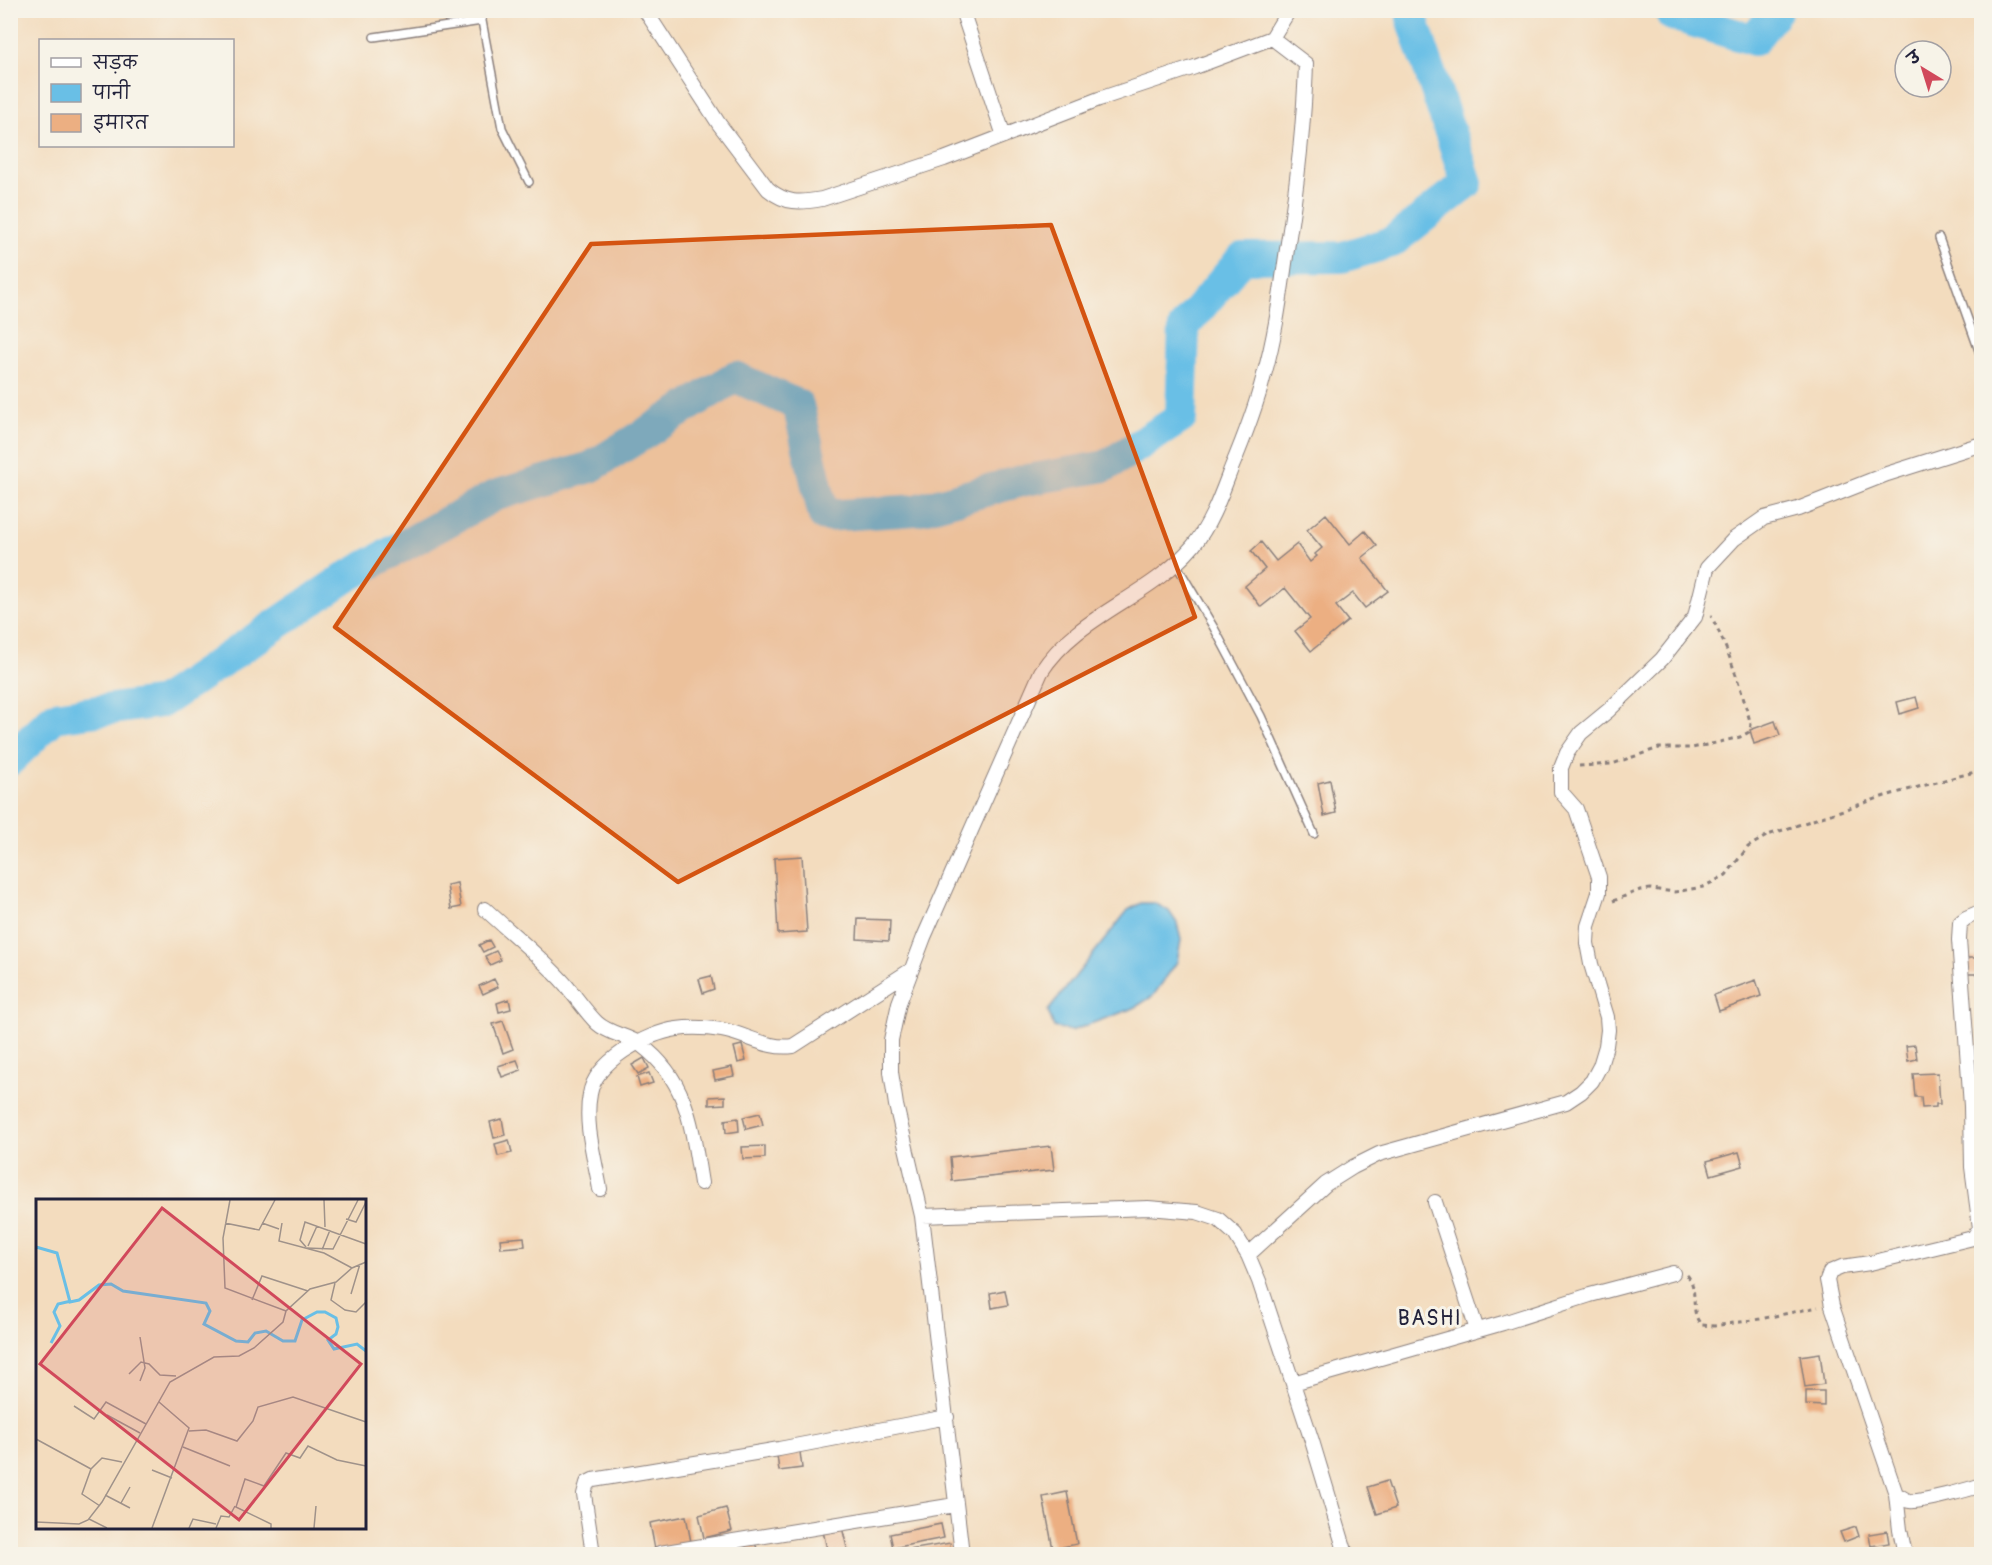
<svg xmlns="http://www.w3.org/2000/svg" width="1992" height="1565" font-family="Pangolin,'Playpen Sans Deva',sans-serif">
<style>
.water{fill:#69bfe6;stroke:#467090;stroke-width:1.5}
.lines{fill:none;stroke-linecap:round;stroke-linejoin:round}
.river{stroke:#69bfe6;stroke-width:32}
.building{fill:#ecaf82}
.service-casing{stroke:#8a7f7c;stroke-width:10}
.minor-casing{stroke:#8a7f7c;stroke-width:16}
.path{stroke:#8a7f7c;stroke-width:3;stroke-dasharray:4.5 4.5;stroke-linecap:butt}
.service{stroke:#fff;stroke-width:7}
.minor{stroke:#fff;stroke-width:14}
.marked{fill:#d45411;fill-opacity:0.2;stroke:#d45411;stroke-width:4.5;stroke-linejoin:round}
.labels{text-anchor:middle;stroke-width:6;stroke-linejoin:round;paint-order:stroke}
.quarter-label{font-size:21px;letter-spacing:1.5px;fill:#22223b;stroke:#f7f3e8}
.inset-river{fill:none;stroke:#69bfe6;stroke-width:3}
.inset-road{fill:none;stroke:#9f928a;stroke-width:1.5}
.view{fill:#d1495b;fill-opacity:0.15;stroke:#d1495b;stroke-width:3}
.inset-edge{fill:none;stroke:#22223b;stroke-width:3}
</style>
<rect width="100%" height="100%" fill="#f7f3e8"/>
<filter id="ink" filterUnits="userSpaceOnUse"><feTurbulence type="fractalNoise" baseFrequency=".0167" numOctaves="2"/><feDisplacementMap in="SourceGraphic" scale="12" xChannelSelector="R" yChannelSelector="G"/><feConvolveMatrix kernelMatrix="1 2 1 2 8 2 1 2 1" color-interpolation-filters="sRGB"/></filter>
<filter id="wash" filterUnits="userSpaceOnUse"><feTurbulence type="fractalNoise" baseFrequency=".008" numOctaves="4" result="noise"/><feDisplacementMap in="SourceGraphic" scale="24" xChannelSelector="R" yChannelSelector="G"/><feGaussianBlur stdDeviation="1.35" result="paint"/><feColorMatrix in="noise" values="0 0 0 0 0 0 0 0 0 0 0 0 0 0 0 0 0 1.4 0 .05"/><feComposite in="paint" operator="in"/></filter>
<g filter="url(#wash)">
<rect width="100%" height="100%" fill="#f3dcbe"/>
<path class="water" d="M1141,903H1155L1169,911L1177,923L1181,940L1177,962L1153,996L1134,1008L1071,1031L1054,1027L1048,1011L1128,910Z"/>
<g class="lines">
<path class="river" d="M1674,10L1672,15L1754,40L1777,10
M10,760L54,717L162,702L345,578L494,496L591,467L735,377L798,405L824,516L916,510L1021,481L1106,466L1181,418L1184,327L1242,258L1342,257L1392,242L1467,183L1412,18L1415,10"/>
</g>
<g id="blocks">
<path class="building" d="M1326,514L1350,544L1365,531L1377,546L1362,558L1388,591L1365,608L1353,593L1336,606L1348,621L1311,651L1295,631L1310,619L1285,588L1261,607L1245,586L1265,569L1251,551L1261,542L1276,561L1297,544L1310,562L1317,556L1315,554L1322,548L1307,530Z
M1916,697L1919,708L1900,714L1897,702Z
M1775,721L1780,735L1754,744L1750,730Z
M1330,780L1336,813L1324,816L1318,783Z
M802,856L807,932L778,934L774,858Z
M457,883L461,907L451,909L447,885Z
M858,919L890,920L889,941L857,939Z
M489,940L493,947L483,952L479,945Z
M496,951L501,960L490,965L485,956Z
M1966,958H1982V983H1978V974H1966Z
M711,976L714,989L703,993L699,979Z
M494,979L498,987L483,994L479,986Z
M1756,980L1761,996L1719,1011L1714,995Z
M509,999L511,1009L499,1012L497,1003Z
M503,1021L513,1049L503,1053L493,1024Z
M742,1045L746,1061L738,1063L734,1047Z
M1915,1045L1917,1059L1908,1061L1906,1046Z
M644,1058L649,1068L638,1074L632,1065Z
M517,1060L521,1070L502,1077L498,1066Z
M732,1067L734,1076L715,1080L713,1071Z
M649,1073L653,1083L640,1087L637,1077Z
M1938,1073L1940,1104H1936V1107L1922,1108L1921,1097H1915L1913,1074Z
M725,1096V1104L709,1105V1097Z
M760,1113L763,1125L746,1129L743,1117Z
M738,1118L739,1131L726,1133L725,1120Z
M502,1119L505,1135L494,1138L490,1122Z
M509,1140L512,1153L498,1156L495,1144Z
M765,1146V1158L743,1159L742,1147Z
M1051,1146L1054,1170L952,1181L950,1157Z
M1739,1152L1743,1166L1711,1175L1707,1161Z
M524,1237L525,1246L501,1248L500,1239Z
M1005,1290L1008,1305L992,1308L990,1293Z
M1820,1353L1824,1384L1805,1387L1800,1356Z
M1806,1391H1824V1406L1806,1405Z
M800,1452L802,1468L779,1471L777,1455Z
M1387,1481L1396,1508L1377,1514L1368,1487Z
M1067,1492L1077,1544L1053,1549L1043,1497Z
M726,1508L732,1531L704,1538L699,1515Z
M686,1516L691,1542L655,1549L650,1523Z
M941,1524L944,1538L893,1548L890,1534Z
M842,1527L848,1552L828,1554L823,1531Z
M1856,1527L1859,1536L1844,1542L1840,1532Z
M1887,1531L1889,1543L1871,1546L1869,1534Z
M755,1543L759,1554H748L745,1546Z
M950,1543L951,1552L934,1554H904L903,1551Z"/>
</g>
</g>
<g filter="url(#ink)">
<use href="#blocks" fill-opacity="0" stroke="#8a7f7c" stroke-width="1.5"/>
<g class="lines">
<defs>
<path id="service" d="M482,10V21L502,128L529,182
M374,37L482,21
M1939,238L1982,359
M1176,564L1214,628L1261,716L1314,834"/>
<path id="minor" d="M645,10L719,124L768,189C786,204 800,203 822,199L944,159L1099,99L1195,67L1272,38
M962,10L1004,136
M485,909C512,934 541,957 565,984C576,997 585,1011 597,1023C610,1035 628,1035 641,1045C689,1081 692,1129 701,1183
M1982,911L1966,918L1960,923L1959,940L1971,1106L1972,1167L1980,1228L1973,1238L1870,1263L1842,1267L1830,1272L1827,1280L1832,1306L1896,1494C1900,1496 1905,1500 1909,1501C1919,1503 1970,1489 1982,1485
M600,1189C595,1159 584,1125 590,1094C595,1062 646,1033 677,1029C691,1027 708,1028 722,1030C746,1034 768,1050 793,1046L911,970
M1435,1202L1477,1330
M922,1216L1148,1208L1197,1212L1218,1219L1235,1234L1248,1255L1259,1281L1312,1441L1346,1554
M1248,1255L1326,1184L1353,1167L1379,1154L1566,1102L1581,1092L1592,1081L1600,1066L1606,1046L1608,1030L1607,1017L1591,964L1587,943L1588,926L1599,893V877L1576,809L1561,792V768L1567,753L1581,733L1609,710L1662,659L1695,617L1707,568L1734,539L1764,518L1798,509L1887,474L1982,444
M1293,1383L1503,1323L1590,1295L1673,1273
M1896,1494L1900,1530L1905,1554
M660,1553L955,1505
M593,1554L584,1494L587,1483L593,1480L779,1449L947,1417
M962,1554L922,1216L896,1105L891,1072V1040L899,1003L924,937L1041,672C1078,614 1148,599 1193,546C1211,524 1221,495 1231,469C1244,438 1256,407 1264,375C1276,334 1281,291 1287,249C1297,187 1304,127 1306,64L1272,38L1289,10"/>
</defs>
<use href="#service" class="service-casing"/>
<use href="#minor" class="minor-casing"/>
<path class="path" d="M1579,766L1612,764L1659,748H1692L1716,743L1740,737L1749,732L1751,725C1741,688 1729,650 1711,616
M1613,901L1640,890L1651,889L1675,892L1703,887L1726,875L1748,847L1768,835L1885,796L1982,770
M1687,1275C1700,1289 1688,1313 1702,1325L1714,1326L1760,1319L1818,1307"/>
<use href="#service" class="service"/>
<use href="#minor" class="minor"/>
</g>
</g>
<path class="marked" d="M1051,225L1195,617L678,882L335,627L591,244Z"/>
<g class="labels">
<g class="quarter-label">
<text x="1430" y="1325">BASHI</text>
</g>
</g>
<g transform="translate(36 1199)">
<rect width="330" height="330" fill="#f3dcbe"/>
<path class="inset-river" d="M0,48L21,54L34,103L43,101L63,86L75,85L87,92L170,104L174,112L168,125L200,142L212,143L219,134L230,132L247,142H259L266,121L281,113H289L300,119L302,128L300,135L292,141L298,150L321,145L330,152M15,144L24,127L18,113L22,105L35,102"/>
<path class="inset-road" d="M194,1L187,39L189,89L250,112M288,1L289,28M310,20L320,23L330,3M189,24L223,31L239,1M226,24L243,30M246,24L243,42L288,54L316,69M272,47L281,27M270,48L264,41L269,23L330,45M270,49L297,50L322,1M286,51L294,31M299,84L295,101L309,111L320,113L330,103M315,95L324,65M216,101L226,77L272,92M104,138L109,169L104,182M93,175L105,163L113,165L124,176L140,177M38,207L58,220L70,203L110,225M71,216L104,234M153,232L170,231L201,242L217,222L222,208L257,198L330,223M0,240L55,270M147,248L194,267M116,271L136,279M69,296L94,309M85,304L94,288M64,307L46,295L55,270L66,259L86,263M53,320L71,329M0,323L43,325L52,321L66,303L134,183L178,158L203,157L218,149L247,123L250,112L274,90L300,83L316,69L330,63M116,329L153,229L123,203M153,329L157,320L180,325M180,329L185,317L193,318L199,307M235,329V325L200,308L209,280L228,287L250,254L264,259L272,247L301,261L330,267M278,329L280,307"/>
<path class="view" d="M126,9L325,165L203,321L4,165Z"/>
<rect width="330" height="330" class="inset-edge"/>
</g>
<rect width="1992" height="1565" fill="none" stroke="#f7f3e8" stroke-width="36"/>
<rect x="39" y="39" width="195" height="108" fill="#f7f3e8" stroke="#a29fa3" stroke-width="1.5"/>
<rect x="51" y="58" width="30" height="9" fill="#ffffff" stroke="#a29fa3" stroke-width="1.5"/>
<text x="93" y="69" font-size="18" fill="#22223b">सड़क</text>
<rect x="51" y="84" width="30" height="18" fill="#69bfe6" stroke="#a29fa3" stroke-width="1.5"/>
<text x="93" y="99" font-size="18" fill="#22223b">पानी</text>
<rect x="51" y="114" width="30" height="18" fill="#ecaf82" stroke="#a29fa3" stroke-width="1.5"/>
<text x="93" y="129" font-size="18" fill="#22223b">इमारत</text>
<g transform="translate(1923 69) rotate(322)"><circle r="28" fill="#f7f3e8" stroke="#a29fa3" stroke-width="1.5"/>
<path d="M0-4.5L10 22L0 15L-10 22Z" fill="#d1495b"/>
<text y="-9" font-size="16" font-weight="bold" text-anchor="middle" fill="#22223b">उ</text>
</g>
</svg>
